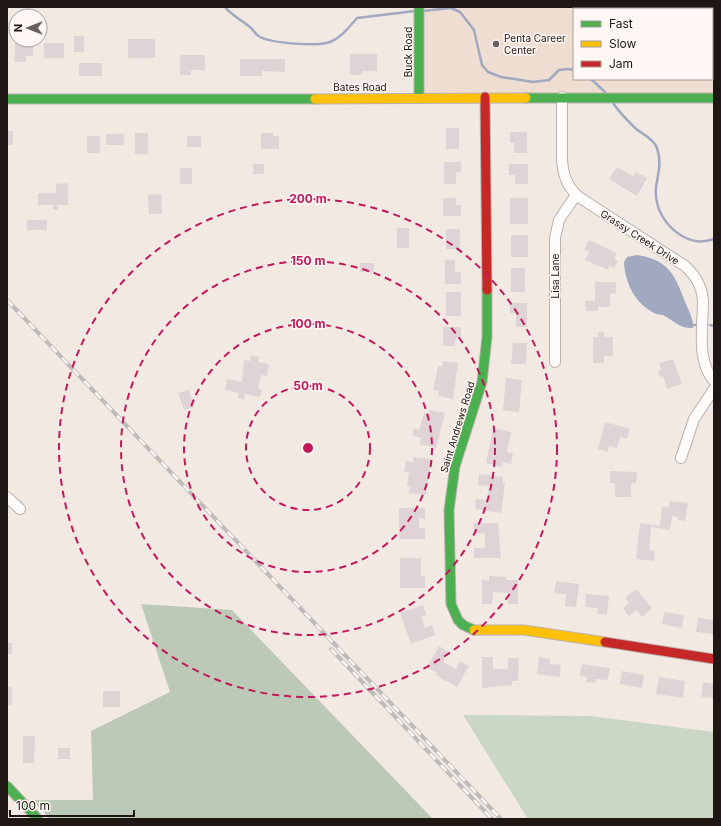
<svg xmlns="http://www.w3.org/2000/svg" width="721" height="826" font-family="Inter,sans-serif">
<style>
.built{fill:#f0ddd2;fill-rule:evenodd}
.green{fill:#c9d7c4}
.forest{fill:#bbc9b6}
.water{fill:#a0a9c0}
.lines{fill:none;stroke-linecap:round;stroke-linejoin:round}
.stream{stroke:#a0a9c0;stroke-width:2.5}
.building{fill:#dfd3d5}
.street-casing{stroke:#b9b1ad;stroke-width:12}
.fast-casing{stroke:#b9b1ad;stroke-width:11}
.slow-casing{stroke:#b9b1ad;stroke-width:11}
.jam-casing{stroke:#b9b1ad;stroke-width:11}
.street{stroke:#fdfcfb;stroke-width:10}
.fast{stroke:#4caf50;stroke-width:9}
.slow{stroke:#ffc107;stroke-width:9}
.jam{stroke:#c62828;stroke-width:9}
.rail-casing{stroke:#bebcba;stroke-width:4}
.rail{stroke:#fff7f3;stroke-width:2.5;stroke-dasharray:8;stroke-linecap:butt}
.ring{fill:none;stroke:#c2185b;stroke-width:2;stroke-dasharray:7 5}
.poi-dot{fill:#69605c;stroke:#fff7f3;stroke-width:1.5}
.labels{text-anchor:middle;stroke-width:3;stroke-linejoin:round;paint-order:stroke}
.poi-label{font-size:10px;fill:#1e1714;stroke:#fff7f3;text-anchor:start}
.street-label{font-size:10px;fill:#1e1714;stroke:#fff7f3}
.centre{fill:#c2185b;stroke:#fff7f3;stroke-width:2}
.ring-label{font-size:12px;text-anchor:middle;font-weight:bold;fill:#c2185b;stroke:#fff7f3;stroke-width:3;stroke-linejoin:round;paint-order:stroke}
</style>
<rect width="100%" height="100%" fill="#f3e9e3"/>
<path class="built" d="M419,7H714V99L419,98ZM574,9H712V79H574Z"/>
<path class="green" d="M463,715L591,716L714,732V819H528Z"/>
<path class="forest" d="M141,604L232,610L433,819H50L32,800H93L91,731L170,692Z"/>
<path class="water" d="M637,255C670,260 675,276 686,304C689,311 694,321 693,328C681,329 675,322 665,316C662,314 657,315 654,313C635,303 625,283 624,262L627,257Z"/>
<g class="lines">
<path class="stream" d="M225,7C232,16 242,20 251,28C254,31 256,35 260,37C272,43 317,47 330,42C342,37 349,27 357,18L415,11
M423,11L451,8L460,12L474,30L482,65L488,72L501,77L533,82L549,80L559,70L568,69L574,70
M591,79L605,92
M613,103C619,112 627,120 635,128C642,134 654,139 657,148C662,162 658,174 656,187C654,207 665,226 682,236C693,242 702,243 714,239
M694,325H696
M710,325L714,326"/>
</g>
<path class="building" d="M74,36H84V52H74Z
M128,39H155V58H128Z
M15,43H33V56H26V62H15Z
M44,43H64V58H44Z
M350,54H377V71H362V75H350Z
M180,55H205V70H191V75H180Z
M240,59H285V72L262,71V76H240Z
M79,63H102V76H79Z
M446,128H459V149H446Z
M7,131H13V145H7Z
M510,132H527V153H514V143H510Z
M135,133H148V154H135Z
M261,133H273V136H279V149H261Z
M106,134H124V145H106Z
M87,136H100V153H87Z
M187,136H201V147H187Z
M444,162H461V172H456V184H444Z
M253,164H264V174H253Z
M509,164H528V184H515V175H509Z
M617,167L633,176L636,172L647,178L637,196L609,179Z
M180,168H192V184H180Z
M68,183V205H58V210H53V205H38V193H56V184Z
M161,194L162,214H149L148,195Z
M443,198H456V205H461V216H443Z
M510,198H528V224H510Z
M27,220H47V230H27Z
M397,228H409V248H397Z
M446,229H460V249H446Z
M511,235H528V257H511Z
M589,240L617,253L614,259L618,261L614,268L609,266L608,270L585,260L589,252L584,250Z
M445,260H455V272H461V284H445Z
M360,263H374V272H360Z
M511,268H525V292H511Z
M595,282H616V293L610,294V307H598V311H586L585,301H595Z
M446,292H461V316H446Z
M510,303H527V327H516V313H510Z
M443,327H461V339H455V346H443Z
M598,332H604V337H613V356H604V363H593V337H598Z
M513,343H527L526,364H511Z
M251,355L259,357L258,362L269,364L267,376L261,375L258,389H262L260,397L245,394L244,400L238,398L239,393L225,390L227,379L242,382L244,360L250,361Z
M673,359L682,384L667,389L663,376L660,378L658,372L661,370L659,363Z
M443,361L458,363L453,399L438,396L439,391L433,390L438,366H442Z
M506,378L522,380L519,412L503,410Z
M189,390L194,407L184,410L178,393Z
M430,410L445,413L436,448L420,444L421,438L412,435L414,428L419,430L424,413L429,415Z
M605,422L630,429L627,439L620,437L617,448L609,446L608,452L598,449Z
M493,428L511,432L507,452L513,453L511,464L503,462L502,467L486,463Z
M413,457L431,459L426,495L409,493L410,487L407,486L409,472H404L406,461L413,462Z
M610,471L637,472L636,483H631V497H615V483H610Z
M479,474L503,477V483H505L501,513L475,509L476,499L487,500L489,486L478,485Z
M670,501L688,503L685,521L678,520V517L672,516L670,530L651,527L649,550L655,551L654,561L636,559L640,523L660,526L662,507H669Z
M399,508H425V519L419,518V528H425V539H399Z
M474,523H498L501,558H474V548H485V533L474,534Z
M400,558H421V576H425V588H400Z
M489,576L506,577V580H518V604H508V593L493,592L492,604H482V580L489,581Z
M556,581L579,584L576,607L565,606L566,594L554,593Z
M636,589L652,608L642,617L636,610L629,616L623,608L629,603L625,598Z
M586,594L609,596L607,615L597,614L598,608L585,607Z
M423,605L426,615L421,616L425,628L432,625L435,635L411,644L400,613Z
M664,612L684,615L682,628L662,624Z
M698,618L714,620V634L696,632Z
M7,643H12V654H7Z
M439,646L448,652L443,662L456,669L460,661L469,666L457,687L436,675L437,673L427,667Z
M482,657H493V669H508V658H519L518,681H512V685L482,688Z
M539,657L550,659V664L561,665L560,677L537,674Z
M582,664L610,668L608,680L596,679L595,683L586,682L587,677L580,676Z
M622,671L644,675L642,688L620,684Z
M659,677L685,681L683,698L656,694Z
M703,682L714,684V698L701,697Z
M7,687H12V705H7Z
M103,691H120V707H103Z
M23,736H35L34,763H23Z
M58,748H70V759H58Z"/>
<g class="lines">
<defs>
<path id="street" d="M562,97V160C563,176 568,190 582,199L685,266C696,276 702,286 703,301C703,326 696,361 714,381
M555,362V238L559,220L576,195
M681,458L694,419L714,389
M7,497L20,509"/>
<path id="fast" d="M419,7V98
M526,98H714
M7,99H315
M474,630L463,625L458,620L451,604L449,510L455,466L482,382L487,337V290
M7,786L38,819"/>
<path id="slow" d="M315,99L526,98
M474,630H524L605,642"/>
<path id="jam" d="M485,97L487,290
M605,642L714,659"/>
</defs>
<use href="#street" class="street-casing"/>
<use href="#fast" class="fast-casing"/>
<use href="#slow" class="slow-casing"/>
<use href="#jam" class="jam-casing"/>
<use href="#street" class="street"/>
<use href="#fast" class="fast"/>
<use href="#slow" class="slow"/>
<use href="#jam" class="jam"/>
<defs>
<path id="rail" d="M7,300L501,819
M331,649L492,819"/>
</defs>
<use href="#rail" class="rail-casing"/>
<use href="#rail" class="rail"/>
</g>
<g class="ring">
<circle cx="308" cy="448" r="62"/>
<circle cx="308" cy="448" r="124"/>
<circle cx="308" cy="448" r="187"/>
<circle cx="308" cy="448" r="249"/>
</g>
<circle class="poi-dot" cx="496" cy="44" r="4"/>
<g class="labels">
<g class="poi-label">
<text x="504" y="42">Penta Career<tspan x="504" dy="12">Center</tspan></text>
</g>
<g class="street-label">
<text transform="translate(408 52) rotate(-90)" y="4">Buck Road</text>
<text x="360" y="91">Bates Road</text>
<text transform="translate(640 237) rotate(33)" y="4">Grassy Creek Drive</text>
<text transform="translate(555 276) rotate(-90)" y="4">Lisa Lane</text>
<text transform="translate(457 427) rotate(-73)" y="4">Saint Andrews Road</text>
</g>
</g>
<circle cx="308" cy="448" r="6" class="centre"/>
<g class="ring-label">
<text x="308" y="203">200 m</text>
<text x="308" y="265">150 m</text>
<text x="308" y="328">100 m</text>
<text x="308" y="390">50 m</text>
</g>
<rect width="721" height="826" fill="none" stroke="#1e1714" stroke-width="16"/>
<rect x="573" y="8" width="140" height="72" fill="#fff7f3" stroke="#a59d9a"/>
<rect x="581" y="21" width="20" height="6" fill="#4caf50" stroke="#a59d9a"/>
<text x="609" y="28" font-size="12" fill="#1e1714">Fast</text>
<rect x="581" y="41" width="20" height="6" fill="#ffc107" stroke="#a59d9a"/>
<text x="609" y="48" font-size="12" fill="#1e1714">Slow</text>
<rect x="581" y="61" width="20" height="6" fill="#c62828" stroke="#a59d9a"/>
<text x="609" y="68" font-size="12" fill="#1e1714">Jam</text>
<g transform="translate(28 28) rotate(270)"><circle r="19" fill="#fff7f3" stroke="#a59d9a"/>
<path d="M0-3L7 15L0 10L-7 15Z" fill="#69605c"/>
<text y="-6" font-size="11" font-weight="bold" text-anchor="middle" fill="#1e1714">N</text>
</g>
<path d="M10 810v6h124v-6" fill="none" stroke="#1e1714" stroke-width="2"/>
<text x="16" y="810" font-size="12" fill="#1e1714" stroke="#fff7f3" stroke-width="3" paint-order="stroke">100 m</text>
</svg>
